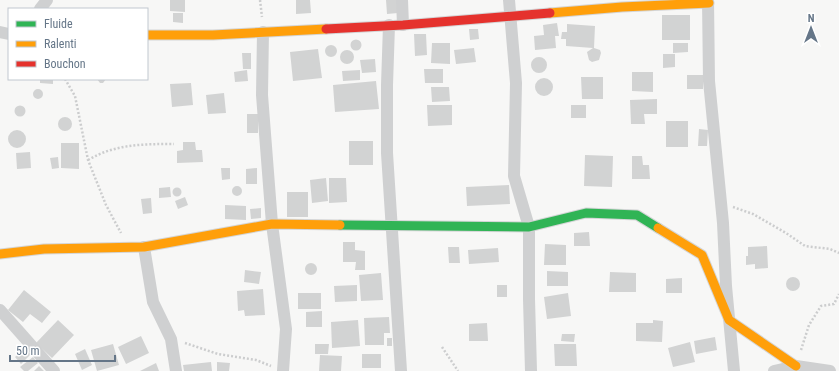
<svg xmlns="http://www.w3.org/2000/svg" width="839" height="371" font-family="'Roboto Condensed',sans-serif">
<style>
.building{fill:#d2d3d3}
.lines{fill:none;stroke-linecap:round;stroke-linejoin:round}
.fast-casing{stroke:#d4d5d6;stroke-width:11}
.slow-casing{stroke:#d4d5d6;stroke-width:11}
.jam-casing{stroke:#d4d5d6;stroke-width:11}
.path{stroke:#cccdce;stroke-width:2.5;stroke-dasharray:2 2;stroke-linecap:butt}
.street{stroke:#cfd0d1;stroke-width:12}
.fast{stroke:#30b455;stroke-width:9}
.slow{stroke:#ff9f0a;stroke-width:9}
.jam{stroke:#e5322d;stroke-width:9}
</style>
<rect width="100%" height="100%" fill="#f7f7f6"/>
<path class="building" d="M170,0H185V12L170,11Z
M296,0H310L311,13L296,14Z
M386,0H397L398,13L387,14Z
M173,13H183V23L173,22Z
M662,15H690V40H662Z
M557,23L559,36H555L556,48L535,50L534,36L544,35L543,25Z
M567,24L595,26L594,48L600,50L601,53L599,60L592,62L589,60L587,52L593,48L566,46V39H561L562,32H567Z
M469,29H478L479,39L470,40Z
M414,34H426L427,55L415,56Z
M350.5 45a5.5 5.5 0 1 1 11 0a5.5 5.5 0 1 1-11 0Z
M432,43H450V64L431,63Z
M673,43H688V52L673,53Z
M325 51a6 6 0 1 1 12 0a6 6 0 1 1-12 0Z
M474,48L476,62L456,64L454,50Z
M318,49L322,78L293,81L290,52Z
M340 57a7 7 0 1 1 14 0a7 7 0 1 1-14 0Z
M242,53H251V69H243Z
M663,54H675V67L663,68Z
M531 65a8 8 0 1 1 16 0a8 8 0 1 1-16 0Z
M375,59L376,72L362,73L360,60Z
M424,69H443V83H425Z
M247,70L248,81L235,82L234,72Z
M360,70V80L343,81L342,71Z
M632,72H653V92L632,91Z
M687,75H703V89H687Z
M581,77H603V99H582Z
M535 87a9 9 0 1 1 18 0a9 9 0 1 1-18 0Z
M40,79H53V84L40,83Z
M97,79H106L103,83H100Z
M376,81L379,109L335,112L333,85Z
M191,83L193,105L172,107L170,84Z
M431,87H449L450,101L432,102Z
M33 94a5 5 0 1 1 10 0a5 5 0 1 1-10 0Z
M224,93L226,113L208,114L206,95Z
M657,99V114H644L645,124H631L630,100Z
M427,105H452V125L428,126Z
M571,105H586V118H571Z
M14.5 111a5.5 5.5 0 1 1 11 0a5.5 5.5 0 1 1-11 0Z
M247,114H258V133H247Z
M58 124a7 7 0 1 1 14 0a7 7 0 1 1-14 0Z
M666,121H688V147H666Z
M699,129L708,130L707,146H698Z
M8 139a9 9 0 1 1 18 0a9 9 0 1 1-18 0Z
M349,141H373V165H349Z
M183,142H195L196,150H202L203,162L177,163V151L183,150Z
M61,143H79V169L61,168Z
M30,152L31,168L17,169L16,153Z
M585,155L613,156L612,187L584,186Z
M632,156H642L643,165H649L650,179H632Z
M58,157L59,168L52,169L50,158Z
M221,168H230V179L222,180Z
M257,168V184H246V169Z
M326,178L328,201L312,203L310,180Z
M329,178H346L347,202L329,203Z
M509,185L510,204L467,206L466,187Z
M232 191a5 5 0 1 1 10 0a5 5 0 1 1-10 0Z
M170,187L171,197L159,198V188Z
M172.5 192a4.5 4.5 0 1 1 9 0a4.5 4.5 0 1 1-9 0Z
M287,192H308V217H287Z
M185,197L188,205L178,209L175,201Z
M151,198L152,213L143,214L141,199Z
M225,205L246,206V220L225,219Z
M261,208V218L251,219L250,209Z
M589,232L590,246H574V233Z
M343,242H355V250L365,251V270H355L356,262H343Z
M545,244L566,245V265H544Z
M767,246L768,268L755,269V264L746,265V256H748V247Z
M448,247H459L460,263H449Z
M498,248L499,262L469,264L468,250Z
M305 269a6 6 0 1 1 12 0a6 6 0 1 1-12 0Z
M245,270L261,272L259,284L244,282Z
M547,271L568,272V286H547Z
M610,272L636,273V292H609Z
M381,273L383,300L361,301L359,275Z
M786 284a7 7 0 1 1 14 0a7 7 0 1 1-14 0Z
M682,278V293H666V279Z
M357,285V301L335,302L334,286Z
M497,285H507V297H497Z
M263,289L265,315L245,316L244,310L238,311L237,291Z
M24,290L51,312L42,323L30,314L23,322L8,310Z
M298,293H321V309H298Z
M568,293L571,316L547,319L544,297Z
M322,311V327H306V312Z
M389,317L390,333H384V345H365L364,318Z
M58,320L74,335L52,358L36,343Z
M358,320L360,346L332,348L331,322Z
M653,320L663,321L662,342L636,341V323H653Z
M487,323L488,341H469V324Z
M562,334H575L574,342L561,341Z
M141,336L149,353L126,364L118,347Z
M715,337L717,350L696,354L694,341Z
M387,338H392V346H387Z
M690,342L695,362L673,367L668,348Z
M113,344L119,365L97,371L91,350Z
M315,344H329L328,354H315Z
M554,344H576L577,366H555Z
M25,348L31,354L21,364L15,357Z
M85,349L92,365L82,370L75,354Z
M362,354H381V368H362Z
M320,355L342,356L341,371H319Z
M33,357L38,363L28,371H24L20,367Z
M211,362L212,371H184L183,365Z
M217,362L230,363L229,371H217Z
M156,363L159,371H140Z
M39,366L44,371H34Z"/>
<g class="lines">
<defs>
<path id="fast" d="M340,225L529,227L586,213L637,215L658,228"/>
<path id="slow" d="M550,13L622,7L709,3
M147,35H213L326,29
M658,228L702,255L729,320L796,366
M0,254L44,249L144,247L272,224L340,225"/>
<path id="jam" d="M326,29L403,25L550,13"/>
</defs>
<use href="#fast" class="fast-casing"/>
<use href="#slow" class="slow-casing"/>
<use href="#jam" class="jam-casing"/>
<path class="path" d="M260,0L262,17
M65,79L75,96L88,160L106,205L121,233
M88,160C115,144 143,144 174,144
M733,207L753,214L786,233L805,246L830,249L839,253
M185,343L218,354L256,360L271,366
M442,347L458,371
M801,350L809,325L821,306L834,304L839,294"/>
<path class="street" d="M402,0L403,25
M509,0L516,83L514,176L529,227V299L531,371
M708,0L709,81L723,223L726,286L734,371
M40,9L47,0
M389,25L387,85V153L401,371
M0,32L9,34
M263,32L262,95L272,224L286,329L283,371
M144,247L153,302L171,339L176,371
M0,310L54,371
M774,371L796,366L830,371"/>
<use href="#fast" class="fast"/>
<use href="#slow" class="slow"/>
<use href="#jam" class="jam"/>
</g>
<rect x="8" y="8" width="140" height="72" fill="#ffffff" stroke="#c1c8cf"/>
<rect x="16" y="21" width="20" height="6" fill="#30b455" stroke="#c1c8cf"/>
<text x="44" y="28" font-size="12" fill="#657688">Fluide</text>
<rect x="16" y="41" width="20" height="6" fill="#ff9f0a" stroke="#c1c8cf"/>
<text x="44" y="48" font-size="12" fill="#657688">Ralenti</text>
<rect x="16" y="61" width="20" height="6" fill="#e5322d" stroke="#c1c8cf"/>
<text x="44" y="68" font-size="12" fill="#657688">Bouchon</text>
<g transform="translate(811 28)" stroke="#ffffff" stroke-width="3" paint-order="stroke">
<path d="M0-3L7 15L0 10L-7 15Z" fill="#657688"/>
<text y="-6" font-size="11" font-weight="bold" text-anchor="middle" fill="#657688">N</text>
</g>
<path d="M10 355v6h105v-6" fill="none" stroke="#657688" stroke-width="2"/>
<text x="16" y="355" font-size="12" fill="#657688" stroke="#ffffff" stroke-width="3" paint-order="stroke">50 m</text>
</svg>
